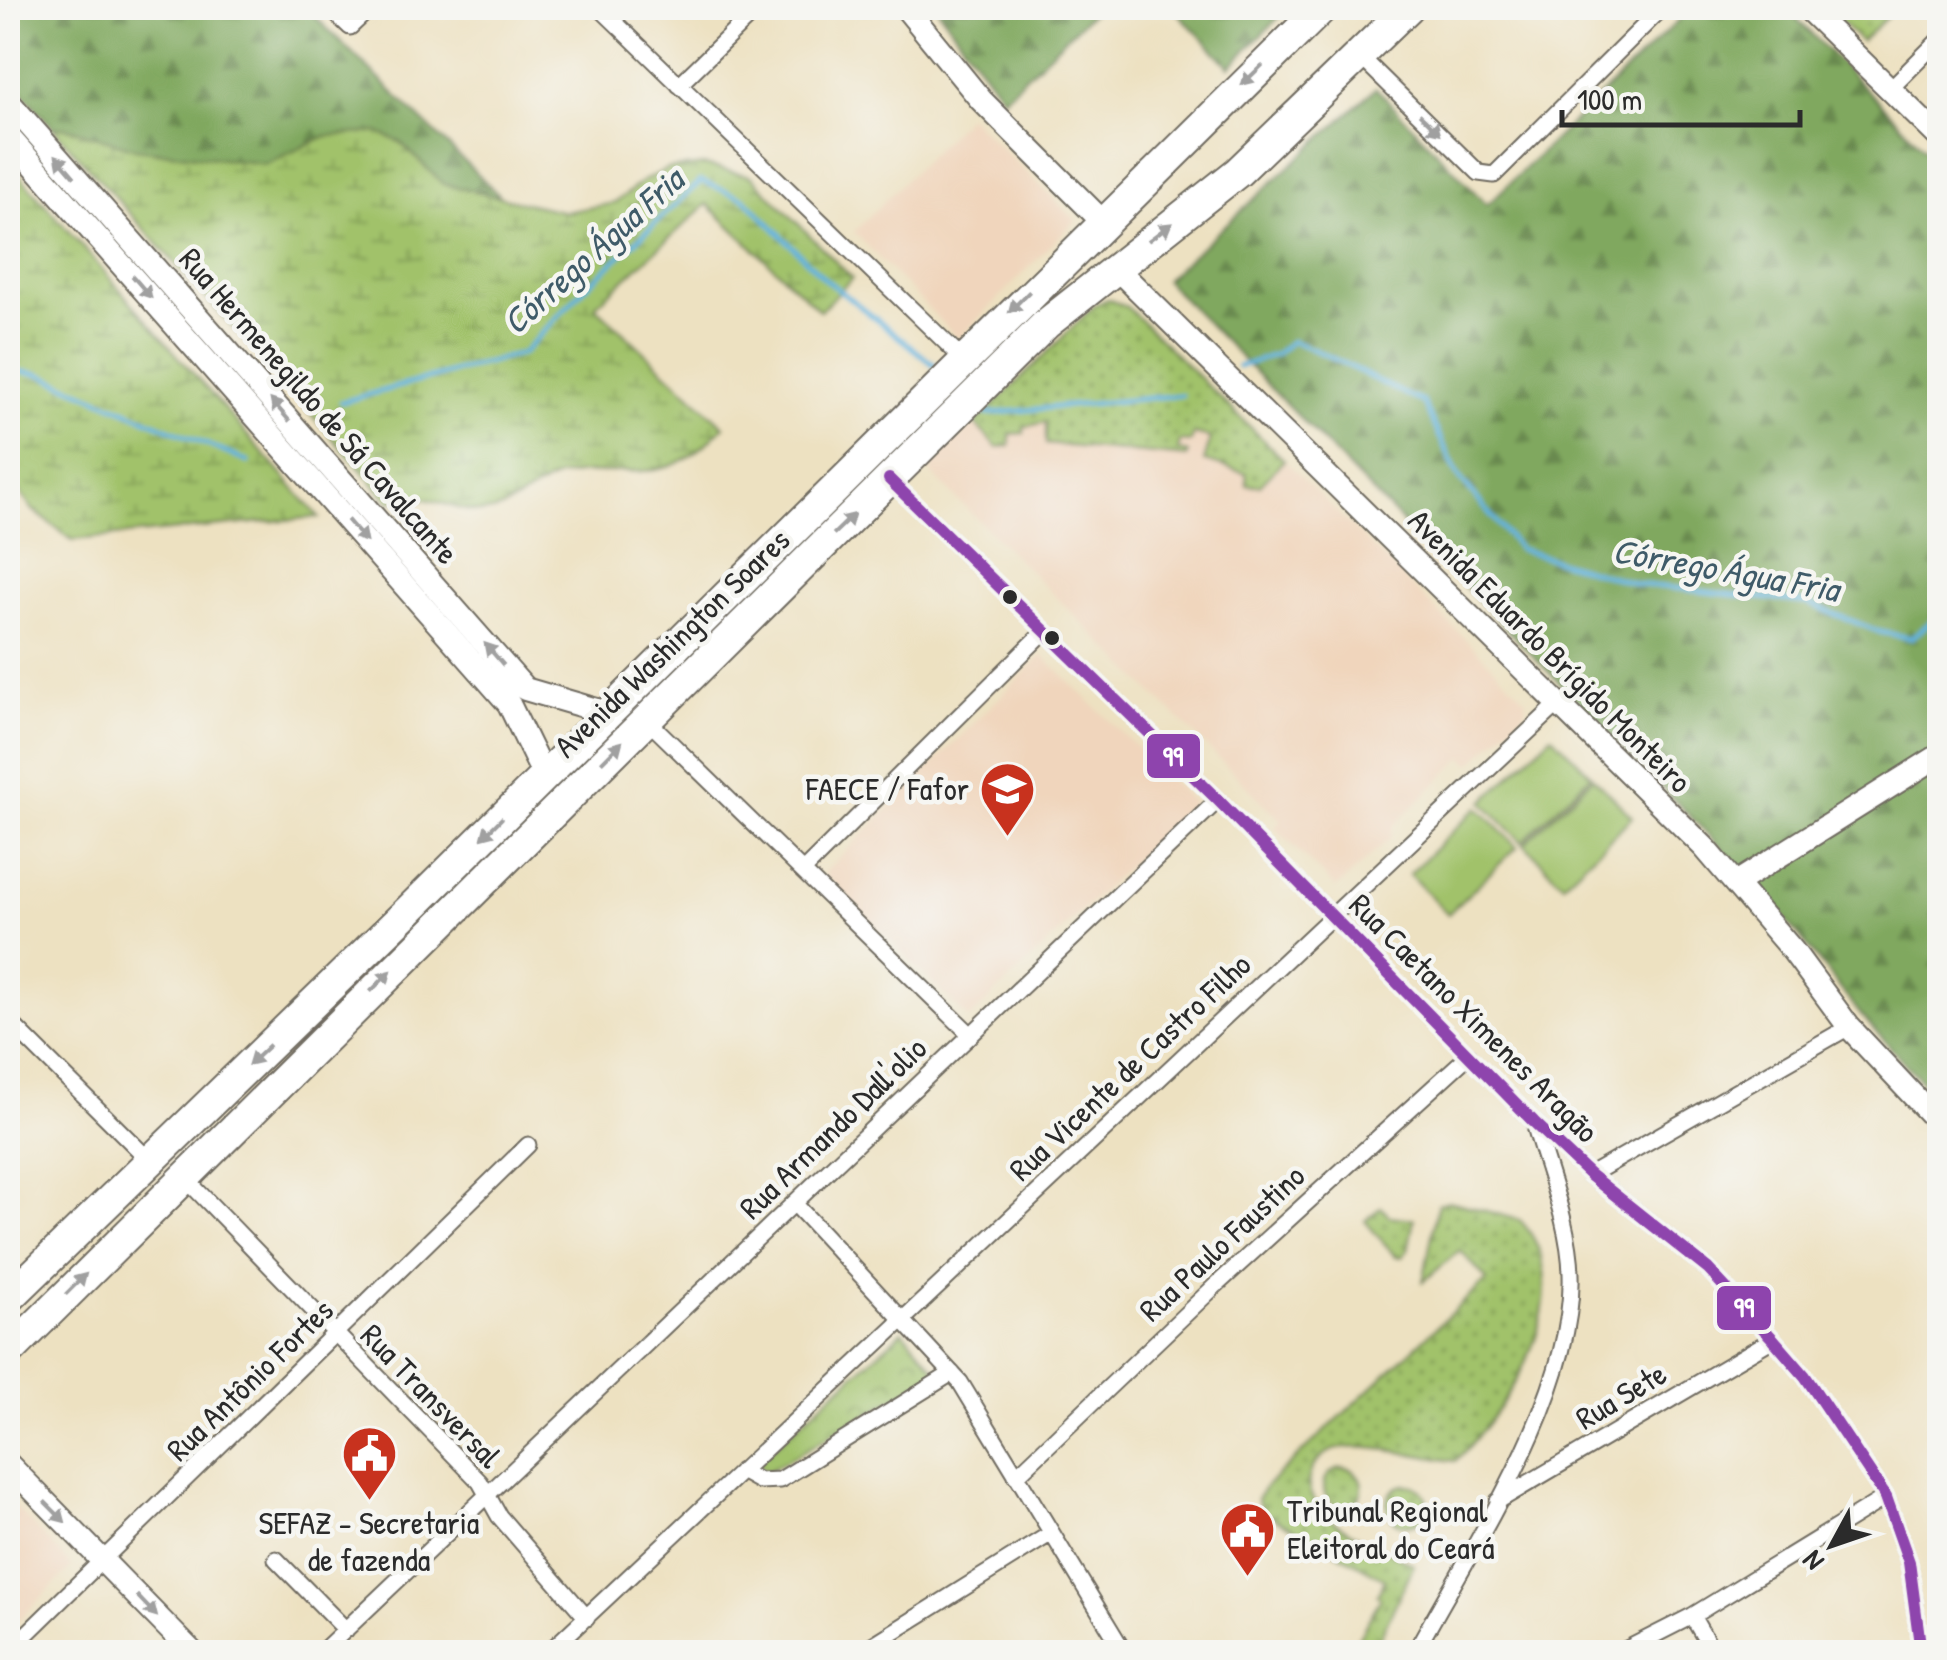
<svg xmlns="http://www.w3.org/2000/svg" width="1947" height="1660" font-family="'Patrick Hand',sans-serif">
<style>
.built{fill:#f0d5bc}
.grass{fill:url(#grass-dots);stroke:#66764b;stroke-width:2.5}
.forest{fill:url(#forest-firs);stroke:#566a45;stroke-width:2.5}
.wetland{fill:url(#wetland-marsh);stroke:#66764b;stroke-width:2.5}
.park{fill:url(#park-crowns);stroke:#66764b;stroke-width:2.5}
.pitch{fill:#a1c26b;stroke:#66764b;stroke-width:2.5}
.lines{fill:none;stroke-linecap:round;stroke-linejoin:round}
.stream{stroke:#63b3dd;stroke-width:5}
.street-casing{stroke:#6f6b60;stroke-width:19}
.secondary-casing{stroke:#6f6b60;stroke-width:26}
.highway-casing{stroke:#6f6b60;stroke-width:34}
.street{stroke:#fff;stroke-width:15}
.secondary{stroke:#fff;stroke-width:22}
.highway{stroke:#fff;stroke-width:30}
.bus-1-casing{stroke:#f6f6f2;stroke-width:20}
.bus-1{stroke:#8e44ad;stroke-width:12}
.oneway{fill:#a0a0a0}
.bus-dot{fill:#2b2b2b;stroke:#f6f6f2;stroke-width:4}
.labels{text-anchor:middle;stroke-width:9;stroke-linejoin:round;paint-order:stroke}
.street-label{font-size:32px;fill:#2b2b2b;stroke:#f6f6f2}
.poi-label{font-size:32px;fill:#2b2b2b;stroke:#f6f6f2;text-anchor:end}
.water-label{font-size:35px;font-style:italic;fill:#3f5b69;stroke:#f6f6f2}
.line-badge{stroke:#f6f6f2;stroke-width:4}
.badge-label{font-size:28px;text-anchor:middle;font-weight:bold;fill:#fff}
</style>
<defs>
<pattern id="grass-dots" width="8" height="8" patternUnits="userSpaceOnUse" patternTransform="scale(2.5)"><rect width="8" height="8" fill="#a1c26b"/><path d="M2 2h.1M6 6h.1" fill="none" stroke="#839e58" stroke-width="1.8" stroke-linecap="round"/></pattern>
<pattern id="forest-firs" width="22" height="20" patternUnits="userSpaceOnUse" patternTransform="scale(2.5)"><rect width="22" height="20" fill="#80a85f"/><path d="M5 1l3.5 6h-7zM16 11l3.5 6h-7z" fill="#69894f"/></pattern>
<pattern id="wetland-marsh" width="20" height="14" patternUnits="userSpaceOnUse" patternTransform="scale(2.5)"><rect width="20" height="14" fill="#a1c26b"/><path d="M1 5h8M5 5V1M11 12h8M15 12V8" fill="none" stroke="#839e58"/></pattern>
<pattern id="park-crowns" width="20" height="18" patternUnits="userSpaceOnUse" patternTransform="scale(2.5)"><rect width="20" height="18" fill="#a1c26b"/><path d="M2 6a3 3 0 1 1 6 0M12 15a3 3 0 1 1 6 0" fill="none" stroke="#839e58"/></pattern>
</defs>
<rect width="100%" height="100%" fill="#f6f6f2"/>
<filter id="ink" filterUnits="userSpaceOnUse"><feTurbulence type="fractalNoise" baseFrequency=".01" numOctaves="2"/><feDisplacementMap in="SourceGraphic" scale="20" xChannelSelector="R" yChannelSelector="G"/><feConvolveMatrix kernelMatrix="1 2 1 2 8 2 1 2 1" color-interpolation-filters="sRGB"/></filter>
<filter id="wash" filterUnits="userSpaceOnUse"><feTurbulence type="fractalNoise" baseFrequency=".0048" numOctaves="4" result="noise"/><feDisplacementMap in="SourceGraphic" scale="40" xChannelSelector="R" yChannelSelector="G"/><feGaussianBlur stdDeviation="2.25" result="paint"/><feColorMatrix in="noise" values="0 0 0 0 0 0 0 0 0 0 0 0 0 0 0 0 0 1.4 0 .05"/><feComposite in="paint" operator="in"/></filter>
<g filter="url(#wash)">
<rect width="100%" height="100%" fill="#ede1c1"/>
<path class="built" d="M968,116L1076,220L958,339L854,232Z
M1046,422L1047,444L1187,457L1178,451L1181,440L1191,442L1194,433L1211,438L1247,473L1246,484L1260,485L1284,460L1520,693L1526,700L1525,712L1471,764L1463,757L1393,826L1391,837L1336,888L1275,828L1281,820L931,473L932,464L972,423L997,447L1009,433Z
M1042,655L1194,803L969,1019L823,874Z
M8,1499L72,1567L8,1631Z"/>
<path class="grass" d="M1828,8H1896L1861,42Z
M1108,299L1127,307L1284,460L1260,485H1247L1246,473L1204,461L1211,438L1194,434L1191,442L1180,441L1178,450L1188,453L1187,457L1046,444V422L1024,427V433L1010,434V446L997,447L975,424L1095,305Z
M1449,1201L1520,1220C1585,1289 1509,1409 1455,1461C1423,1457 1369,1443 1338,1449C1325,1452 1314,1461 1310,1474C1296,1517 1384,1548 1414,1565L1373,1652H1350L1381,1598L1377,1595L1385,1579L1263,1512L1257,1499L1266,1486L1487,1280L1460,1250L1423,1282L1438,1204Z
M1381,1207L1389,1216L1414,1219L1408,1250L1402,1257L1395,1256L1365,1221Z
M1324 1487a19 19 0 1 1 38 0a19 19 0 1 1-38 0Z
M1387 1505a20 20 0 1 1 40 0a20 20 0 1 1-40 0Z"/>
<path class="forest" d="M8,8H306L501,197L443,184L400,142L326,136L266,164L136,149L53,128L8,76Z
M937,8H1097L1003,98Z
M1173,8H1288L1230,67Z
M1691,8H1786L1939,163V1096L1932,1093L1860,1014L1768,896L1165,280L1376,88L1487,205Z"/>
<path class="wetland" d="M65,127L136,149L266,164L326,136L377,132L400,142L443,184L565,212L615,203L644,180L667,169L704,165L751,176L852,278L820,311L707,204L595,306L724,426C666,491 636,463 563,476C534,482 511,514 479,512C449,509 419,489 390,502L53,128Z
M8,162L319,517L72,540L33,510L8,478Z"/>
<path class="park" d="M903,1331L939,1373L767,1472L755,1463Z"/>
<path class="pitch" d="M1552,735L1591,775L1522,842L1483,802Z
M1593,777L1632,817L1563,884L1524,844Z
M1478,807L1517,847L1448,914L1409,874Z"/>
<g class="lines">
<path class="stream" d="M1238,367L1276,354L1292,341C1339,357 1377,384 1423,402L1459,477L1519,549L1636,584L1807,603L1880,632L1911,638L1940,615
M8,370L39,374L248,462
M341,402L523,353L582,291L701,181L745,199L825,279L937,367
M987,414L1181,395"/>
</g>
</g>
<g filter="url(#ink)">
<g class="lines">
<defs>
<path id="street" d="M330,8L350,27L370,8
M600,8L963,359
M1360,56L1479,173L1494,175L1662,8
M679,85L758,8
M1890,89L1940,39
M889,479L1218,800L1534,1122L1590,1175L1708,1269L1773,1339L1805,1376L1886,1497L1909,1562L1921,1652
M645,718L971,1035
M804,870L1045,631
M8,1020L148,1159
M1590,1175L1849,1027
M184,1177L480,1482L499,1516L587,1618
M794,1203L960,1382L1124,1652
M741,1471L759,1481L780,1480L952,1373
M1016,1476L1214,1287L1469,1055
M1498,1501L1773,1339
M276,1559L346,1630
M1692,1616L1713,1652
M8,1652L528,1145
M322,1652L1218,800
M549,1652L1558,704
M861,1652L1050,1534
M1415,1652C1471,1548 1575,1395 1571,1274C1570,1225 1548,1173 1535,1126
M1621,1652L1692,1616L1886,1497"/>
<path id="secondary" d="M906,8L981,100L1102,221
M1807,8L1940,138
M8,101L525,689L607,713
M8,136L509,704L544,776
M1114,266L1705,848L1793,951L1849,1027L1940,1124
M1736,883L1940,755
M8,1464L192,1652"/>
<path id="highway" d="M8,1299L404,915L1322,8
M8,1353L1046,324L1238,172L1408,8"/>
</defs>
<use href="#street" class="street-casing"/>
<use href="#secondary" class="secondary-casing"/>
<use href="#highway" class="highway-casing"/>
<use href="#street" class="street"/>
<use href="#secondary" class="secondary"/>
<use href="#highway" class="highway"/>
<defs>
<path id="bus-1" d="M889,479L1218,800L1534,1122L1590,1175L1708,1269L1773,1339L1805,1376L1886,1497L1909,1562L1921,1652"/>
</defs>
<use href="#bus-1" class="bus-1-casing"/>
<use href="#bus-1" class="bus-1"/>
</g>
<defs><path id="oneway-solid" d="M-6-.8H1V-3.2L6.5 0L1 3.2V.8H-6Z" transform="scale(2.5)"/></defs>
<g class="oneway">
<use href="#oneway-solid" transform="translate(1252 75) rotate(136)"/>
<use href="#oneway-solid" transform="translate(1430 124) rotate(44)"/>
<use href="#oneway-solid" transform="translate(65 166) rotate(-131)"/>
<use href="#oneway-solid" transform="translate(1160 232) rotate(-37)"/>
<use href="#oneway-solid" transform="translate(142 287) rotate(49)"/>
<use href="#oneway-solid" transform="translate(1019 302) rotate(135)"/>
<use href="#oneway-solid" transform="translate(280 410) rotate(-131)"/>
<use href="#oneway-solid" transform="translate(844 524) rotate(-44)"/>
<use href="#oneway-solid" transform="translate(357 531) rotate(49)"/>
<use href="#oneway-solid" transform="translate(494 654) rotate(-131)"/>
<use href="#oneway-solid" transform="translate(612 752) rotate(-45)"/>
<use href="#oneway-solid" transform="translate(492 828) rotate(135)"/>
<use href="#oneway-solid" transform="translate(381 981) rotate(-45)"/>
<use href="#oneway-solid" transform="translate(259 1055) rotate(137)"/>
<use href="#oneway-solid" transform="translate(76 1284) rotate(-45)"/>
<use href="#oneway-solid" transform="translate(55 1512) rotate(45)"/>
<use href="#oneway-solid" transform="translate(147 1606) rotate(46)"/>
</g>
</g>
<defs>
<symbol id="university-pin" viewBox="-11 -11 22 30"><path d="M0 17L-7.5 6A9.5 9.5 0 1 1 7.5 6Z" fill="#c8321e" stroke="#f6f6f2"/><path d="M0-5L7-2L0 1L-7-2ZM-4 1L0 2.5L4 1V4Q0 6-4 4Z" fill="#fff"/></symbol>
<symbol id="civic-pin" viewBox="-11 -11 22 30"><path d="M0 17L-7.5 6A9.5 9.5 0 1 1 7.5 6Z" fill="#c8321e" stroke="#f6f6f2"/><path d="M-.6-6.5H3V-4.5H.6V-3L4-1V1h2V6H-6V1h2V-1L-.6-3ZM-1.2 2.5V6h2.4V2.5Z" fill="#fff"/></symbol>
</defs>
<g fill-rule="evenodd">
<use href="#university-pin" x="976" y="758" width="63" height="86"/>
<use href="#civic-pin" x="338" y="1422" width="63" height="86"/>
<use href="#civic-pin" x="1216" y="1498" width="63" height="86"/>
</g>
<g class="bus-dot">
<circle cx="1010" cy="597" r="9"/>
<circle cx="1052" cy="638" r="9"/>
</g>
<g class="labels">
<g class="street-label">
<text transform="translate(319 406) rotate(49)" y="11">Rua Hermenegildo de Sá Cavalcante</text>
<text transform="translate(672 643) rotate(-44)" y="11">Avenida Washington Soares</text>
<text transform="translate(1550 651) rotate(45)" y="11">Avenida Eduardo Brígido Monteiro</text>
<text transform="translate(1474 1018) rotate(45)" y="11">Rua Caetano Ximenes Aragão</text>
<text transform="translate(1130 1067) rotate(-43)" y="11">Rua Vicente de Castro Filho</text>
<text transform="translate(833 1128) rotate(-44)" y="11">Rua Armando Dall'olio</text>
<text transform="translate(1222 1243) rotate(-43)" y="11">Rua Paulo Faustino</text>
<text transform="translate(250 1380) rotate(-44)" y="11">Rua Antônio Fortes</text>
<text transform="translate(431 1396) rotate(46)" y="11">Rua Transversal</text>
<text transform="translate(1621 1396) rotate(-31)" y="11">Rua Sete</text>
</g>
<g class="poi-label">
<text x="969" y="800">FAECE / Fafor</text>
<text x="1287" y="1522" text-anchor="start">Tribunal Regional<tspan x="1287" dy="37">Eleitoral do Ceará</tspan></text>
<text x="369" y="1534" text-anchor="middle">SEFAZ - Secretaria<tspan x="369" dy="37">de fazenda</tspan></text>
</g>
<g class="water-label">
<text transform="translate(593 251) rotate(-42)" y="12">Córrego Água Fria</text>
<text transform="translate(1726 570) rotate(10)" y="12">Córrego Água Fria</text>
</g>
</g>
<g class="line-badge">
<rect x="1145" y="732" width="57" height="48" rx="10" fill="#8e44ad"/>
<rect x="1715" y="1284" width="58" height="48" rx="10" fill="#8e44ad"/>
</g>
<g class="badge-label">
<text x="1173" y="766">99</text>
<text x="1744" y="1317">99</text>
</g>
<rect width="1947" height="1660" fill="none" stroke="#f6f6f2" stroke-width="40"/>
<g transform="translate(1832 1545) rotate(230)" stroke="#f6f6f2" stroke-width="8" paint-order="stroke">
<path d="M0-8L18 38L0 25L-18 38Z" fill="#2b2b2b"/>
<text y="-15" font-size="28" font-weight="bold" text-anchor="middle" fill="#2b2b2b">N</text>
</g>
<path d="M1562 110v15h238v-15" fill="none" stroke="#2b2b2b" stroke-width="5"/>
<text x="1577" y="110" font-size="30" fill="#2b2b2b" stroke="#f6f6f2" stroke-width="8" paint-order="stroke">100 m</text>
</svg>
